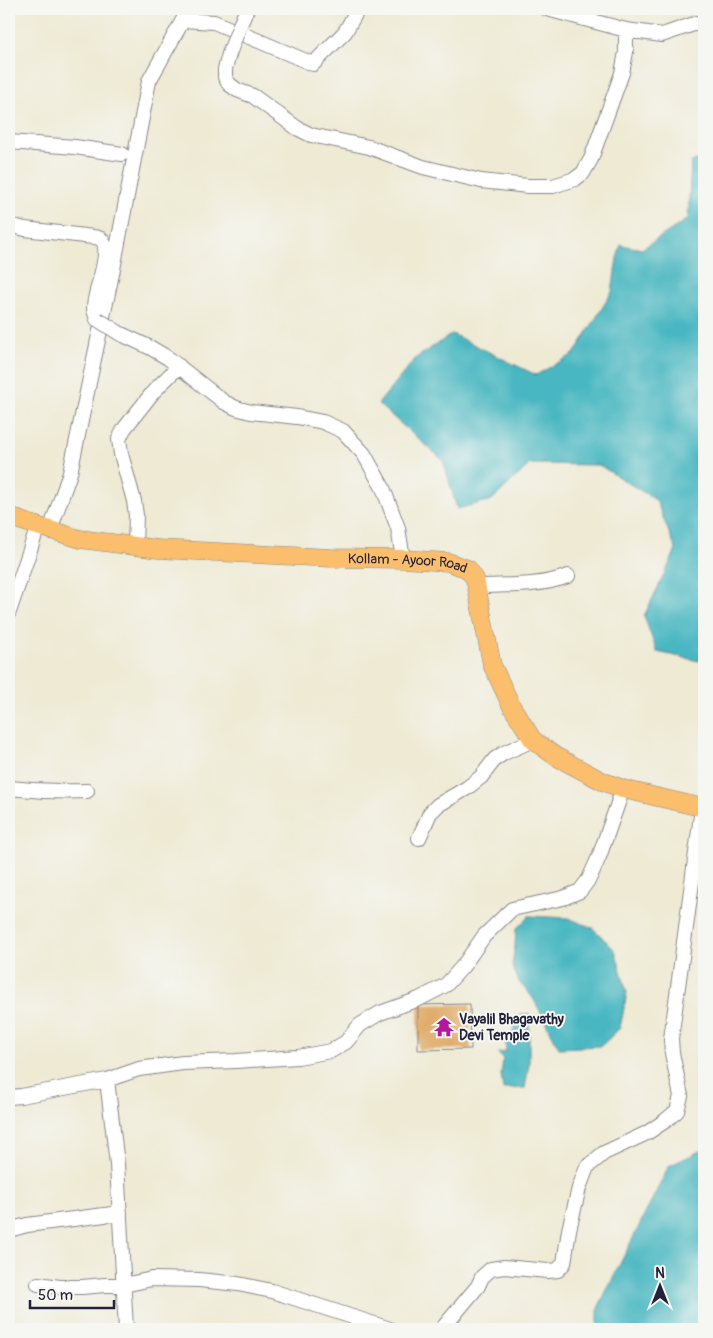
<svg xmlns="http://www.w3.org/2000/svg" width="713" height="1338" font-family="Pangolin,sans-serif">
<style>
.water{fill:#48b7c1;stroke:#356c7e}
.building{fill:#dfaa67}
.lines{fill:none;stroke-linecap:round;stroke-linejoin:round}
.minor-casing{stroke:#888688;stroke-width:16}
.major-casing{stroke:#888688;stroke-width:19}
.minor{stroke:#fff;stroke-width:14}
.major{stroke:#fabe6d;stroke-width:18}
.minor-bridge-casing{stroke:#888688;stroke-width:16;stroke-linecap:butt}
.minor-bridge{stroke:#fff;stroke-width:14}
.labels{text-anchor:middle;stroke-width:4;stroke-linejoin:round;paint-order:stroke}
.street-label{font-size:14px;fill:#22223b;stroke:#f6f6f2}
.poi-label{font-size:14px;font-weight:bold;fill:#22223b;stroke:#f6f6f2;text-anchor:start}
</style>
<rect width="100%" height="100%" fill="#f6f6f2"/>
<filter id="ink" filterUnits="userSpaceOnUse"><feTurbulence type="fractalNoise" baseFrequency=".02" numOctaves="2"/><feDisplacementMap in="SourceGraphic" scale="10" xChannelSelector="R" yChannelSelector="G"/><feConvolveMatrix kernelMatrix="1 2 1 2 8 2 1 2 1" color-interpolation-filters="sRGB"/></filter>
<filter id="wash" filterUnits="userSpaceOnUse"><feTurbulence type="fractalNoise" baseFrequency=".0096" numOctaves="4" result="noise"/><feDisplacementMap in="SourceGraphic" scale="20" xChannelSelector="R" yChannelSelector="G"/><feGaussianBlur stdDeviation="1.12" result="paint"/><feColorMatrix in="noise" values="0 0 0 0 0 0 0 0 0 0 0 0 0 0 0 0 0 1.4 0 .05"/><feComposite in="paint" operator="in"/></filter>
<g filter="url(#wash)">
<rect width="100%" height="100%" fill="#eeead4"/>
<path class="water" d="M704,158V662L657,652L644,616L676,550L656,500L599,465L530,464L492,500L457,509L443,460L378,404L416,358L452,334L536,375L574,354L612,292L617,258L621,245L642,249L688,219L691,162Z
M529,916L568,918L593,928L615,950L627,993L620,1028L601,1046L559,1048L533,998L519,982L512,965L515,946L516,929Z
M521,1014H529V1064L525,1088L503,1089L501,1075L503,1059L498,1053L506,1052V1040L512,1033Z
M704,1149V1329H598V1308L669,1166Z"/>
<g id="blocks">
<path class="building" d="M470,1004L471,1049L418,1050V1005Z"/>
</g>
</g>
<g filter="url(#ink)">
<use href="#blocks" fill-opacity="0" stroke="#888688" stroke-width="1"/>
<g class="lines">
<defs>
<path id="minor" d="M240,25L247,9
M626,30L662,35L697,23
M229,54L225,69V77L229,84L237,90L253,96L297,128L311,135L369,147L423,167L481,181L528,186H553L575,179L583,173L591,159L622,73L626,52V30L547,9
M9,142L75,147L122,154
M9,225L25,229L93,237C96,237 99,238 101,239C114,250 93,293 94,308C94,311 96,316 97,319
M119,333L151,348L168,358L224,402L236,408L251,412L297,417L323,422L343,431L364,454L383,488L398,528L403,559
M50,530L70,473L113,269L149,81L183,20L214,22L313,64L345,32L358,9
M135,546L136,515L134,501L121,454L119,439L124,429L154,391L179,366
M476,586C506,585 539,587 568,576
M9,612L38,526
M9,788C35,791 61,792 87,791
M419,838L430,813L438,805L467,788L481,777L495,759L504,753L533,740
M107,1080L117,1164L126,1329
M9,1097L21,1096L107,1080L139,1069L183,1063L236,1061L298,1057L331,1051L346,1042L360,1025L380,1013L419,999L446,985L463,966L484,936L512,909L563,898L580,891L589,879L599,857L623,789
M9,1230L27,1225L120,1213
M38,1284L60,1287H82L105,1285H124L152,1279L199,1280L238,1284L272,1291L390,1329
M442,1329L478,1286L482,1277L491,1269L504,1267L548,1271L558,1270L564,1263L569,1230L579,1188L587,1167L604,1153L647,1133L665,1121L677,1111L681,1096L672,1053L671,1039L702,808"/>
<g id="major">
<path id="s1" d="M9,515L21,521L80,539L158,549L332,558L403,559L448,562L468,569L475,579L492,665L512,707L533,740L555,756L602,781L623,789L704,808"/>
</g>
</defs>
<use href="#minor" class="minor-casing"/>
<use href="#major" class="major-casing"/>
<use href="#minor" class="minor"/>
<use href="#major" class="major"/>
<defs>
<path id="minor-bridge" d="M229,54L240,25
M97,319L119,333"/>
</defs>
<use href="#minor-bridge" class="minor-bridge-casing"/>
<use href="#minor-bridge" class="minor-bridge"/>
</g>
</g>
<defs>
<symbol id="temple-bare" viewBox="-9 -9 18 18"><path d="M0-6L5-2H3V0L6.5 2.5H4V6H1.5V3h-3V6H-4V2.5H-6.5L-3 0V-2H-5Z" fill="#b5179e" stroke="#f6f6f2" stroke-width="2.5" paint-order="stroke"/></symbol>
</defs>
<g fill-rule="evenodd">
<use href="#temple-bare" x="430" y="1013" width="28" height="28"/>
</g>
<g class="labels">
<g class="street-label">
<text dy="5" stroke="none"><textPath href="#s1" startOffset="404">Kollam - Ayoor Road</textPath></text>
</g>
<g class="poi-label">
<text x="459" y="1024">Vayalil Bhagavathy<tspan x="459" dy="16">Devi Temple</tspan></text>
</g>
</g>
<rect width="713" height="1338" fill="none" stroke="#f6f6f2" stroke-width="30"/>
<g transform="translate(660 1286)" stroke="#f6f6f2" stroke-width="4" paint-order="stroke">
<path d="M0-4L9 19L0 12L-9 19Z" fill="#22223b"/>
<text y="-8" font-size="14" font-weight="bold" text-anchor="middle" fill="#22223b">N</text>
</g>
<path d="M30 1300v8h84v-8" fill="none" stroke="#22223b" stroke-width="2.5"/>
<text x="38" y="1300" font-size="15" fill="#22223b" stroke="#f6f6f2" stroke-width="4" paint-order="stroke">50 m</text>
</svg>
